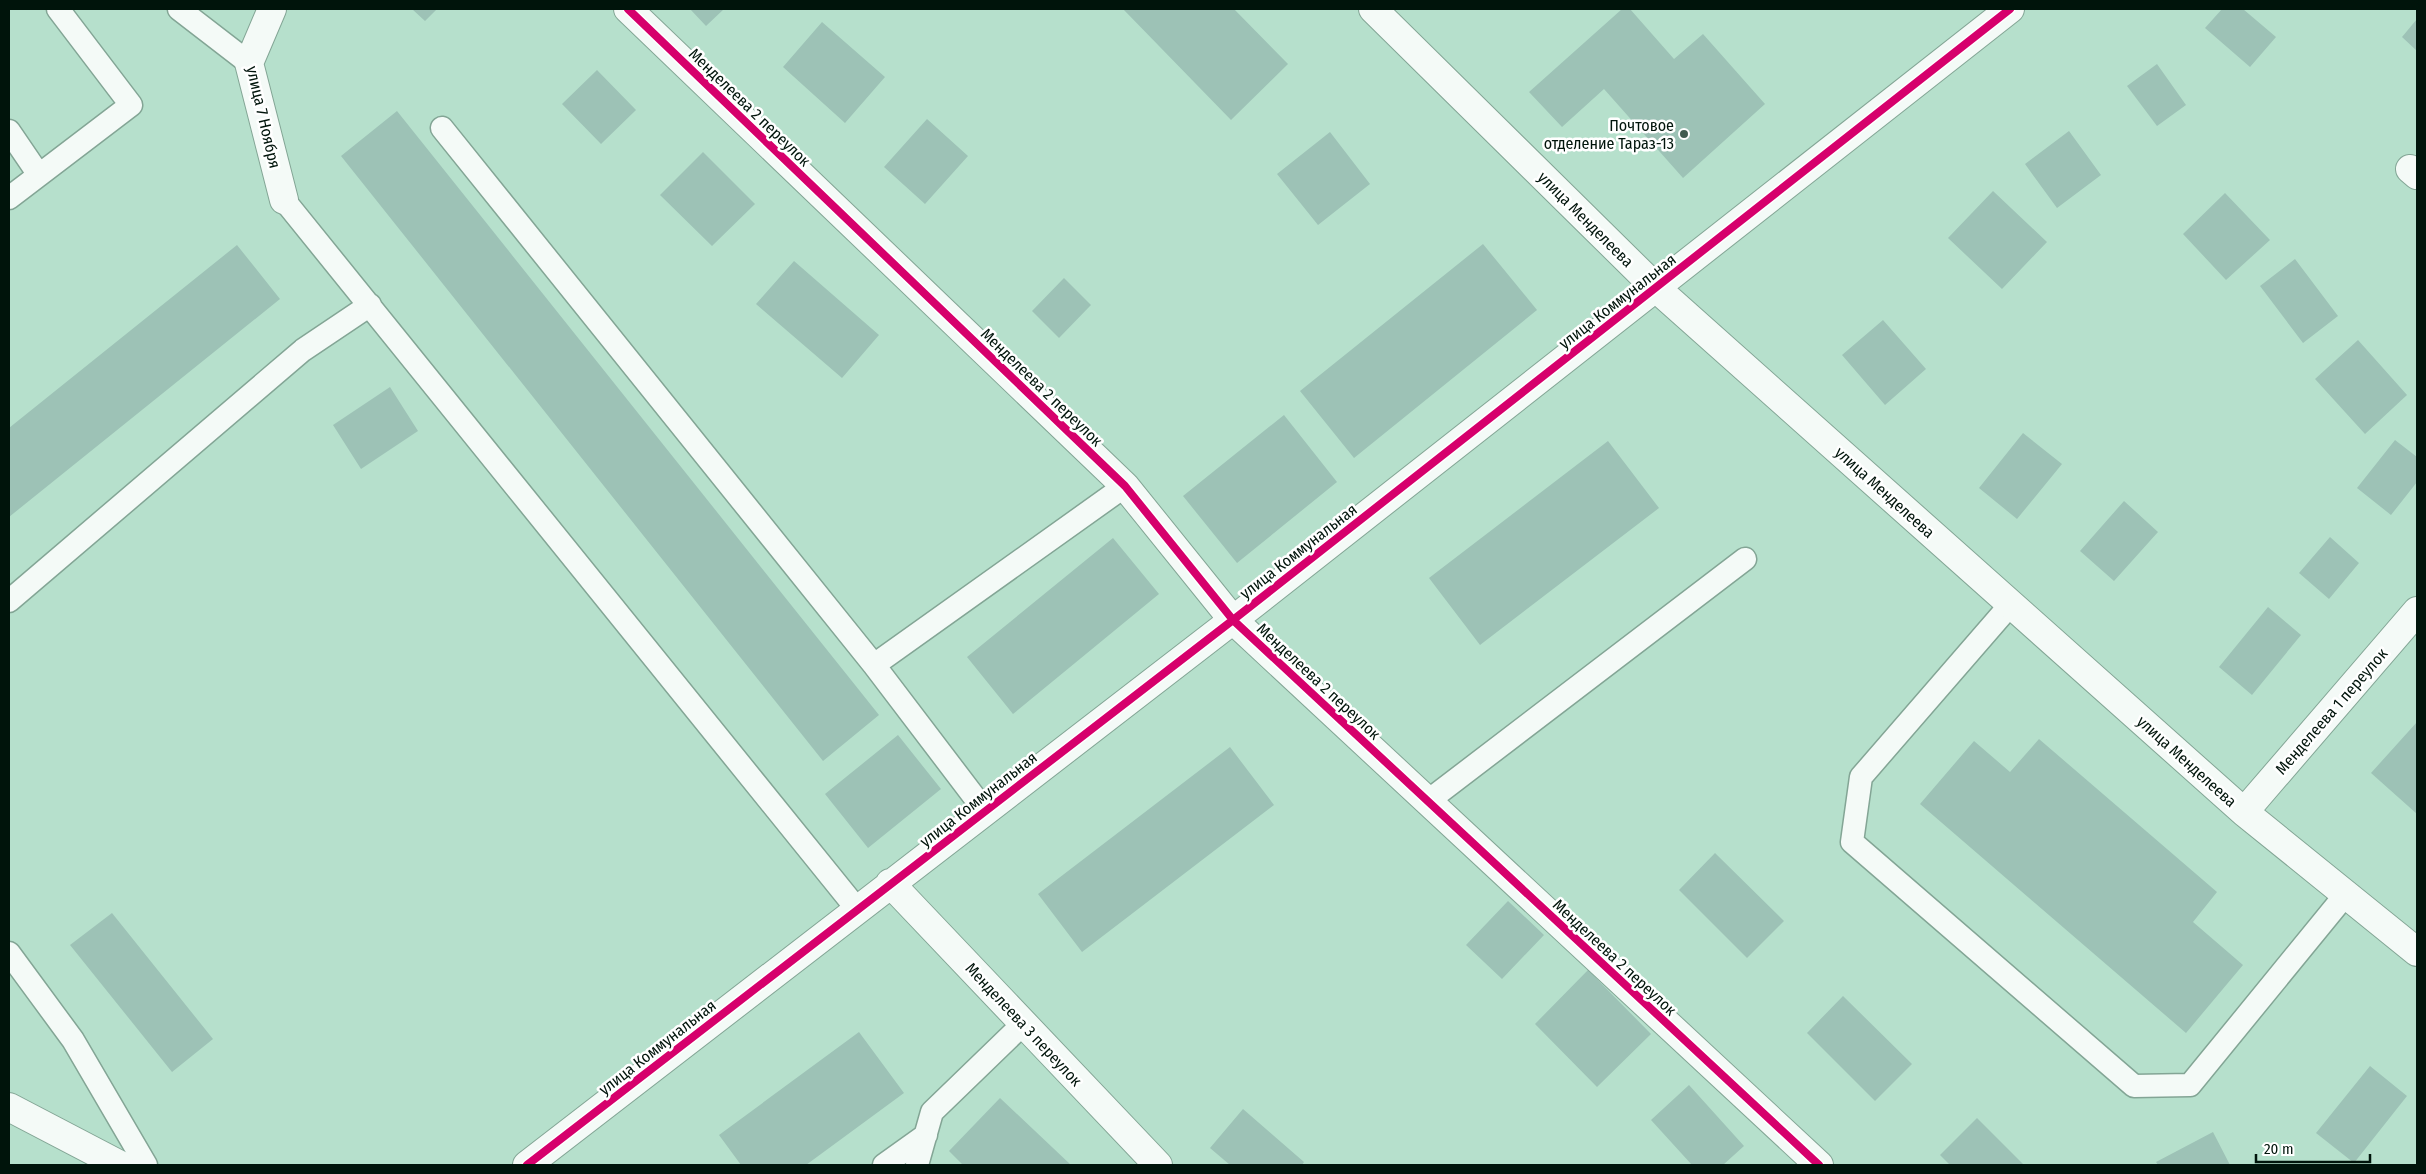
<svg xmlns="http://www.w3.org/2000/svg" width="2426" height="1174" font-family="'Fira Sans Condensed',sans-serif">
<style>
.building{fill:#9dc2b6}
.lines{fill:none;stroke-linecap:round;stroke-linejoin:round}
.lane-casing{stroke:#83a595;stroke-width:25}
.street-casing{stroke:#83a595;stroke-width:30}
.secondary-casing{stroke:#83a595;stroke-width:30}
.lane{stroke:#f4faf7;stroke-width:22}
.street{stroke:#f4faf7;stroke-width:28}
.secondary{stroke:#f4faf7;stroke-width:28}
.cycleway-casing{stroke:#fff;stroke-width:11}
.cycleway{stroke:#d6006c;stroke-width:8}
.poi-dot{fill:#405b4f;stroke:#fff;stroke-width:2}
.labels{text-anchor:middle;stroke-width:5;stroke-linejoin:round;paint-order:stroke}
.street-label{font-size:16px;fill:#00140b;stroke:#fff}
.poi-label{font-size:16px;fill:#00140b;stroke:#fff;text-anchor:end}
</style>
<rect width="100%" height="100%" fill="#b6e0cc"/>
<path class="building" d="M412,9H437L425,21Z
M690,9H724L706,26Z
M1123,9H1234L1288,64L1231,120Z
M1622,9H1630L1674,59L1703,34L1765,104L1683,178L1604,89L1562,127L1529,92Z
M2222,9H2243L2276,37L2250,67L2205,28Z
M2417,19V51L2402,37Z
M822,22L885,77L845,123L783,67Z
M2157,64L2186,105L2157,126L2127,86Z
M597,70L636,110L601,144L562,104Z
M397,111L879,715L823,761L341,156Z
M927,119L968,156L925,204L884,167Z
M2069,131L2101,175L2057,208L2025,164Z
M1330,132L1370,184L1318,225L1277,174Z
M703,152L755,204L712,246L660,195Z
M1993,191L2047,242L2002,289L1948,238Z
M2225,193L2270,240L2226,280L2183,234Z
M1483,244L1537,310L1354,458L1300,391Z
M237,245L280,299L9,517V428Z
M2295,259L2338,316L2303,343L2260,286Z
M794,261L879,335L842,378L756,304Z
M1064,278L1091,305L1059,338L1032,311Z
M1883,320L1926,369L1885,405L1842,355Z
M2358,340L2407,395L2365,434L2315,379Z
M390,387L418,431L361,469L333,425Z
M1284,415L1337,482L1237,563L1183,496Z
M2023,433L2062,464L2017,519L1979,488Z
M2395,440L2417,457V482L2391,515L2357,488Z
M1608,441L1659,508L1480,645L1429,578Z
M2124,501L2158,532L2114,581L2080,551Z
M2330,537L2359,563L2329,599L2299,573Z
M1113,538L1159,594L1013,714L967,657Z
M2268,607L2301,635L2252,695L2219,667Z
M2417,722V814L2371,773Z
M898,735L941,789L868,848L825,794Z
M2039,739L2217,892L2193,922L2243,965L2186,1033L1920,804L1974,741L2010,772Z
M1230,747L1274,805L1082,952L1038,894Z
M1715,853L1784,921L1747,958L1679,890Z
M1508,901L1544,935L1502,979L1466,945Z
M112,913L213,1039L172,1072L70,945Z
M1588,970L1651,1034L1597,1087L1535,1024Z
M1843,996L1912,1064L1875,1101L1807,1033Z
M859,1032L904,1093L806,1165H741L719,1135Z
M2370,1066L2407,1096L2354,1163L2316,1133Z
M1689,1085L1744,1146L1723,1165H1692L1651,1120Z
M1000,1098L1071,1165H963L949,1151Z
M1243,1109L1304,1162L1302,1165H1230L1210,1148Z
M1977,1118L2024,1165H1950L1940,1155Z
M2213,1132L2230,1165H2158L2156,1162Z"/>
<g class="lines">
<defs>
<path id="lane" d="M179,9L249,63
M442,128L874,665L1125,486
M9,131L39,175
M9,198L131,105L58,9
M284,200L857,909
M9,601L303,350L370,305
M2011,604L1861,777L1852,842L2134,1086L2190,1085L2346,894
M874,665L985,811
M1428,801L1745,559
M9,953L73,1040L146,1165
M884,1165L926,1135
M917,1165L932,1112L1023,1024"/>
<path id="street" d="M272,9L249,63L284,200
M628,9L1125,486L1233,620L1819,1165
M1373,9L1656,288L2244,812L2417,952
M2410,169L2417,175
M2244,812L2417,611
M890,883L1158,1165
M527,1165L1233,620L2010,9"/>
<path id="secondary" d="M9,1107L120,1165"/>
</defs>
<use href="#lane" class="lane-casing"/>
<use href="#street" class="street-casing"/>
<use href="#secondary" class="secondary-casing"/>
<use href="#lane" class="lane"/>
<use href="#street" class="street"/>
<use href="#secondary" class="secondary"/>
<defs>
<path id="cycleway" d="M628,9L1125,486L1233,620L1819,1165
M527,1165L1233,620L2010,9"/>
</defs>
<use href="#cycleway" class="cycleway-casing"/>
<use href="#cycleway" class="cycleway"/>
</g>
<circle class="poi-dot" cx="1684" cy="134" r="5"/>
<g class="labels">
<g class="street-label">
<text transform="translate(750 107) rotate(44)" y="6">Менделеева 2 переулок</text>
<text transform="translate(264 117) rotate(77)" y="6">улица 7 Ноября</text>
<text transform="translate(1586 219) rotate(45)" y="6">улица Менделеева</text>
<text transform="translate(1617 301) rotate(-38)" y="6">улица Коммунальная</text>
<text transform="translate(1042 387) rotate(44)" y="6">Менделеева 2 переулок</text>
<text transform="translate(1885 492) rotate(42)" y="6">улица Менделеева</text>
<text transform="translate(1298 551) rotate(-38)" y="6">улица Коммунальная</text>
<text transform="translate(1319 681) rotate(43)" y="6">Менделеева 2 переулок</text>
<text transform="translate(2331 711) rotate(-49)" y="6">Менделеева 1 переулок</text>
<text transform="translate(2187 761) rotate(42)" y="6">улица Менделеева</text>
<text transform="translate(978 799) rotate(-38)" y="6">улица Коммунальная</text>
<text transform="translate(1615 957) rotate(43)" y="6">Менделеева 2 переулок</text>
<text transform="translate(1024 1024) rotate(47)" y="6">Менделеева 3 переулок</text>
<text transform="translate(657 1047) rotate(-38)" y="6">улица Коммунальная</text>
</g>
<g class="poi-label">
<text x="1674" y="131">Почтовое<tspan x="1674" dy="18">отделение Тараз-13</tspan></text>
</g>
</g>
<rect width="2426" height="1174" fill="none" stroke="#00140b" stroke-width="20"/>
<path d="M2256 1154v8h114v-8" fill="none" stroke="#00140b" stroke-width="2.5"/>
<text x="2264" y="1154" font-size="15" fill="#00140b" stroke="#ffffff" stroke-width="4" paint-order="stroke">20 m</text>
</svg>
